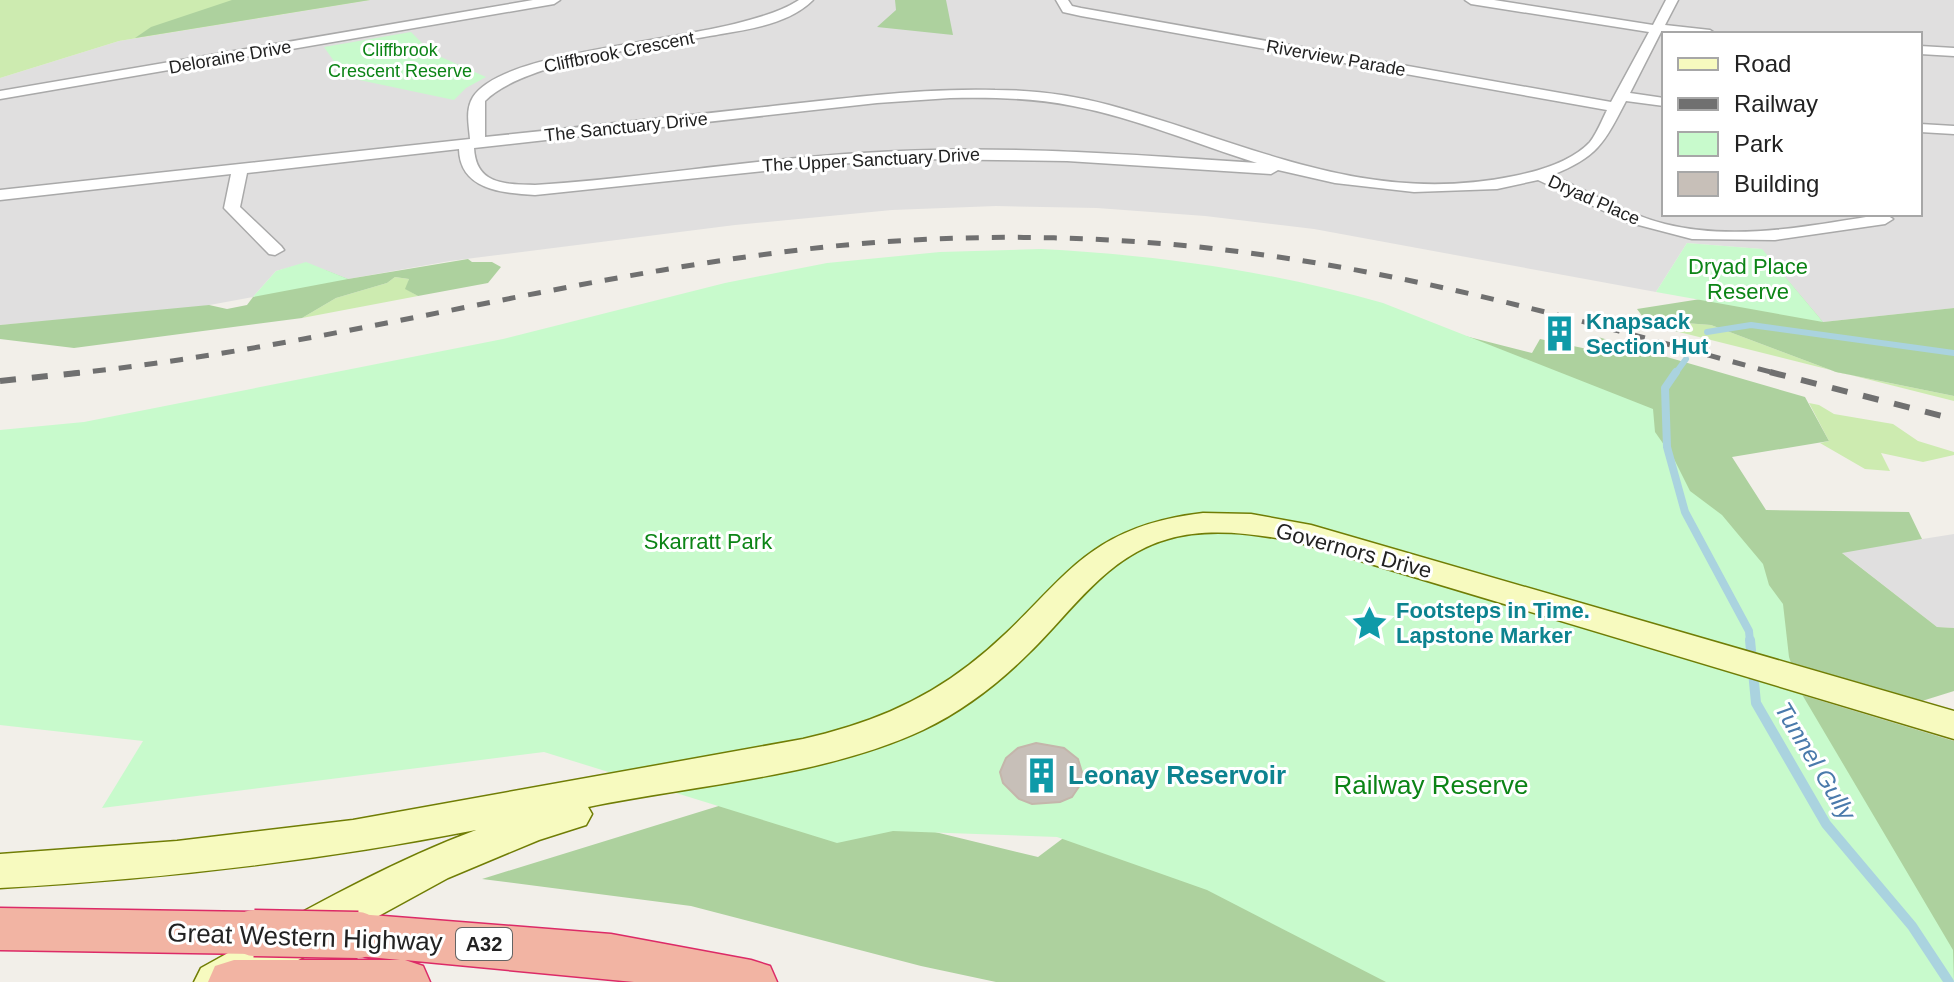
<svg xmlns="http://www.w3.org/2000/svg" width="1954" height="982" font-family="Helvetica,sans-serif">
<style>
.residential{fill:#e0dfdf;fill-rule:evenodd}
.grass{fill:#cdebb0}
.forest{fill:#add19e}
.park{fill:#c8facc}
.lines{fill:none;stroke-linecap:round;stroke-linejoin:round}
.stream-far2{stroke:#aad3df;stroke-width:6}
.stream-far1{stroke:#aad3df;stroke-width:8}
.stream{stroke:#aad3df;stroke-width:10}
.building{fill:#c7bfb8;stroke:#c4b6ab;stroke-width:2}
.minor-casing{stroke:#a9a9a9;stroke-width:3}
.secondary-casing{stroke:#707d05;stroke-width:3}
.trunk-casing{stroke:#dc2a67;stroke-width:3}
.minor{fill:#fff;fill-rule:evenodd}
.secondary{fill:#f7fabf;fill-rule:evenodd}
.trunk{fill:#f2b4a3;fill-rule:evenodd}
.rail-far1{stroke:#707070;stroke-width:5;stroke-dasharray:13 13;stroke-linecap:butt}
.rail{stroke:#707070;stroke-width:6;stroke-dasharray:16 16;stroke-linecap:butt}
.trunk-bridge-casing{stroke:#dc2a67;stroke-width:49;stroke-linecap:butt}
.trunk-bridge{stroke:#f2b4a3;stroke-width:46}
.labels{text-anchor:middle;stroke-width:6;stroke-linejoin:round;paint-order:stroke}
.far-park-label{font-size:18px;fill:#0c8416;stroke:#fff}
.far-street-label{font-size:18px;fill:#222;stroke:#fff}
.shield{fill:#fff;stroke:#646464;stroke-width:2}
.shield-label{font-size:20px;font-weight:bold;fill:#222}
.park-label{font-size:22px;fill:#0c8416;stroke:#fff}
.culture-label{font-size:22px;font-weight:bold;fill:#0d838f;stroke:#fff;text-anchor:start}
.street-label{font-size:22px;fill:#222;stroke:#fff}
.water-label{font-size:24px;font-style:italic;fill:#4a7aab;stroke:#fff}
.near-culture-label{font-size:26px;font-weight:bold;fill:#0d838f;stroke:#fff;text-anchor:start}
.near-park-label{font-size:26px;fill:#0c8416;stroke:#fff}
.near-street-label{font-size:26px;fill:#222;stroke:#fff}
</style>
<rect width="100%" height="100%" fill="#f2efe9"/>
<path class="residential" d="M370,0H1954V308L1823,322L1761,249L1687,243L1656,292L1314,229L1205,216L1097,208L996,206L892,210L735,225L450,261L348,279L306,263L276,271L253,297L188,309L0,325V78L119,41ZM1664,34H1920V214H1664Z
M1954,534V628L1937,627L1841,552Z"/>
<path class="grass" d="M0,0H370L119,41L0,78Z
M395,277L409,279L406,289L418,296L302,318L336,298L387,283Z
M1685,323L1711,325L1836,372L1954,396V401L1679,332Z
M1809,403L1819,405L1834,414L1893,424L1918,441L1954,452V455L1923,462L1881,453L1890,471L1865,469L1820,443L1829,441Z"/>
<path class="forest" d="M232,0H370L135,38L151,27Z
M895,0H946L953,35L877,27L896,10Z
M468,259L472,262H492L501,267L488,283L418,296L405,289L409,279L395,277L387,283L336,298L302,318L74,348L0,339V325L209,305L227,309L247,305L253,297L298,275L325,270L348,279Z
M1779,270L1823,322L1954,308V396L1836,372L1711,325L1685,323L1679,332L1648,324L1637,309L1726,295Z
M1410,322L1532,353L1540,339L1592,350L1598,337L1805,397L1829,441L1732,457L1766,510L1909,512L1922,539L1842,553L1937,627L1954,628V691L1922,701L1600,607Z
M1593,632L1954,741V982H996L921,966L691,906L482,879L767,791L1038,857L1106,806Z"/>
<path class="park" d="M411,32L432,53L486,77L466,88L454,100L345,77L324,47Z
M1687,243L1762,249L1823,322L1656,292Z
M1041,249C1158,255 1270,271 1383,303L1653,409L1655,432L1674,459L1690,491L1722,515L1737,533L1763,564L1769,585L1783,604L1789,657L1800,691L1953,950L1954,982H1386L1207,890L1057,837L893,831L837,843L544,752L102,808L143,741L0,725V430L84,422L503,339L725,283L827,263L940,252Z
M306,262L348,279L253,297L276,271Z"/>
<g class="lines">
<path class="stream-far2" d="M1707,332L1751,325L1954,353
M1675,374L1686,359"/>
<path class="stream-far1" d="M1676,372L1665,388L1667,447L1685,512L1749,631L1750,642"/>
<path class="stream" d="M1750,640L1756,703L1826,824L1912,926L1949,982"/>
</g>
<path class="building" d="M1036,743L1064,748L1078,759L1084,779L1072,797L1060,802L1032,804L1019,799L1003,783L1000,772L1006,758L1018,748Z"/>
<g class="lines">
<defs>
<path id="minor" d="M533,0H560L554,4L0,99V91Z
M799,0H813C790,23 752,29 721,34C663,45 525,60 485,101V137C581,127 677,117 773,106C847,98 921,88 995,90C1034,90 1072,95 1109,105C1247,142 1364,207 1514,176C1539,171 1571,162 1590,142C1597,133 1602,120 1607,110L1081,16L1063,12L1056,0H1068L1072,6L1081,8L1611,102L1649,32L1471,4L1465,0H1494L1653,25L1666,0H1678L1665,25L1710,30L1716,34L1661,32L1630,93L1664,98V106L1626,101C1604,143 1598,157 1552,175C1589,192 1626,214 1665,224C1737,242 1813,225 1885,214L1893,219L1885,224L1775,240L1692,239L1627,222L1538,180L1497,189L1414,192L1335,183L1278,170L1271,174L1067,161L914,159L822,165L535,195C502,193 460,190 459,149L247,173L240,207L281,246L284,250L275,255L269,254L224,208L231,174L0,200V190L470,139C469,125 465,110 473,97C509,42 733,44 799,0ZM950,98C991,97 1033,98 1073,106C1136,118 1196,144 1257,163C1126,154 993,144 862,153C753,159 644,178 535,185C505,184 476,185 474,148L877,103Z
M1920,46L1954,48V56L1920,54Z
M1920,124L1954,126V134L1920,132Z"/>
<path id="secondary" d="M1203,513L1251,514L1311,525L1954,711V739L1294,541C1254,534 1209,527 1168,539C1107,556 1073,610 1030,652C999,683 963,711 923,730C825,776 695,785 588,807L592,814L586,825L539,840L448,878L258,982H194L201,968C290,919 380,866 476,830C318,861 160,879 0,888V854L177,841L353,820L803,739C864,725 919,704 969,665C1060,595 1073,528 1203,513Z"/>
<path id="trunk" d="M0,908L254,912L272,918L279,933L272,948L254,954L0,950Z
M358,914L611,934L751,960L770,966L777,982H634L405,960L423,966L430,982H208L215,966L234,960H400L358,956L340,950L333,935L340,920Z"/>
</defs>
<use href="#minor" class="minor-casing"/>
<use href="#secondary" class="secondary-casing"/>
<use href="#trunk" class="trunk-casing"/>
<use href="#minor" class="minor"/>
<use href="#secondary" class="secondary"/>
<use href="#trunk" class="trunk"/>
<path class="rail-far1" d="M67,374C316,349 558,278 807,249C980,229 1157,235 1328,265C1480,291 1629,334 1778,374"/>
<path class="rail" d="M1770,372L1954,419
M0,381L87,372"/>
<defs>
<path id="trunk-bridge" d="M254,933L358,935"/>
</defs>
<use href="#trunk-bridge" class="trunk-bridge-casing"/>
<use href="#trunk-bridge" class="trunk-bridge"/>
</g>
<defs>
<symbol id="building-bare" viewBox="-9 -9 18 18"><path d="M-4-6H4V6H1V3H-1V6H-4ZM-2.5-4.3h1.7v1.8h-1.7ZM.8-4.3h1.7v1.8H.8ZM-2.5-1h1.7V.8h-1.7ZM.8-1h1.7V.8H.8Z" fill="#0f9aa8" stroke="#fff" stroke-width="2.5" paint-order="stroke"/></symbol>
<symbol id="sight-bare" viewBox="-9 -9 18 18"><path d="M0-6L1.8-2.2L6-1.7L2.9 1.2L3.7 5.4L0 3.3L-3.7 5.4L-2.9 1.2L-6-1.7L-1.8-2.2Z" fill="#0f9aa8" stroke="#fff" stroke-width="2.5" paint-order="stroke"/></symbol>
</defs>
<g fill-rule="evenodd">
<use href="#building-bare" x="1534" y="308" width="51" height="51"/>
<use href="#sight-bare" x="1344" y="598" width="51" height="51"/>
<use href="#building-bare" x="1016" y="750" width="51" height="51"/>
</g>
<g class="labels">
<g class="far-park-label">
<text x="400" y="56">Cliffbrook<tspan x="400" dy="21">Crescent Reserve</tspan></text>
</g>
<g class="far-street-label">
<text transform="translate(619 52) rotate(-11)" y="6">Cliffbrook Crescent</text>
<text transform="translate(230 57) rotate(-10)" y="6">Deloraine Drive</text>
<text transform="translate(1336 58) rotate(10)" y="6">Riverview Parade</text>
<text transform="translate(626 127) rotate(-6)" y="6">The Sanctuary Drive</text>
<text transform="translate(871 160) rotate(-3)" y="6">The Upper Sanctuary Drive</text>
<text transform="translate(1594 200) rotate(24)" y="6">Dryad Place</text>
</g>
<rect class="shield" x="456" y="928" width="56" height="32" rx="6"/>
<g class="shield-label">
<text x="484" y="951">A32</text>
</g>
<g class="park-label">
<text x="1748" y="274">Dryad Place<tspan x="1748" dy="25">Reserve</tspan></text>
<text x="708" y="549">Skarratt Park</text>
</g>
<g class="culture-label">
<text x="1586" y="329">Knapsack<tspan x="1586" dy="25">Section Hut</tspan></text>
<text x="1396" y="618">Footsteps in Time.<tspan x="1396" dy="25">Lapstone Marker</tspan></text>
</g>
<g class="street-label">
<text transform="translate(1354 550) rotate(15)" y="8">Governors Drive</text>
</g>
<g class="water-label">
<text transform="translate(1815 761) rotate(59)" y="8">Tunnel Gully</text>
</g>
<g class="near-culture-label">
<text x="1068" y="784">Leonay Reservoir</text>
</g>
<g class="near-park-label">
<text x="1431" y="794">Railway Reserve</text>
</g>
<g class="near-street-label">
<text transform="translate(305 937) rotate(2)" y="9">Great Western Highway</text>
</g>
</g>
<rect x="1662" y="32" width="260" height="184" fill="#ffffff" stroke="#a7a7a7" stroke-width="2"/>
<rect x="1678" y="58" width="40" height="12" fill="#f7fabf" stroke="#a7a7a7" stroke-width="2"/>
<text x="1734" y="72" font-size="24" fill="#222222">Road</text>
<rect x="1678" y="98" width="40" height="12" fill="#707070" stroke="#a7a7a7" stroke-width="2"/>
<text x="1734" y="112" font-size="24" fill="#222222">Railway</text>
<rect x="1678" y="132" width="40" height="24" fill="#c8facc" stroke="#a7a7a7" stroke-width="2"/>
<text x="1734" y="152" font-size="24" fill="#222222">Park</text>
<rect x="1678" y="172" width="40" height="24" fill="#c7bfb8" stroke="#a7a7a7" stroke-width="2"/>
<text x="1734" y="192" font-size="24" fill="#222222">Building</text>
</svg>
